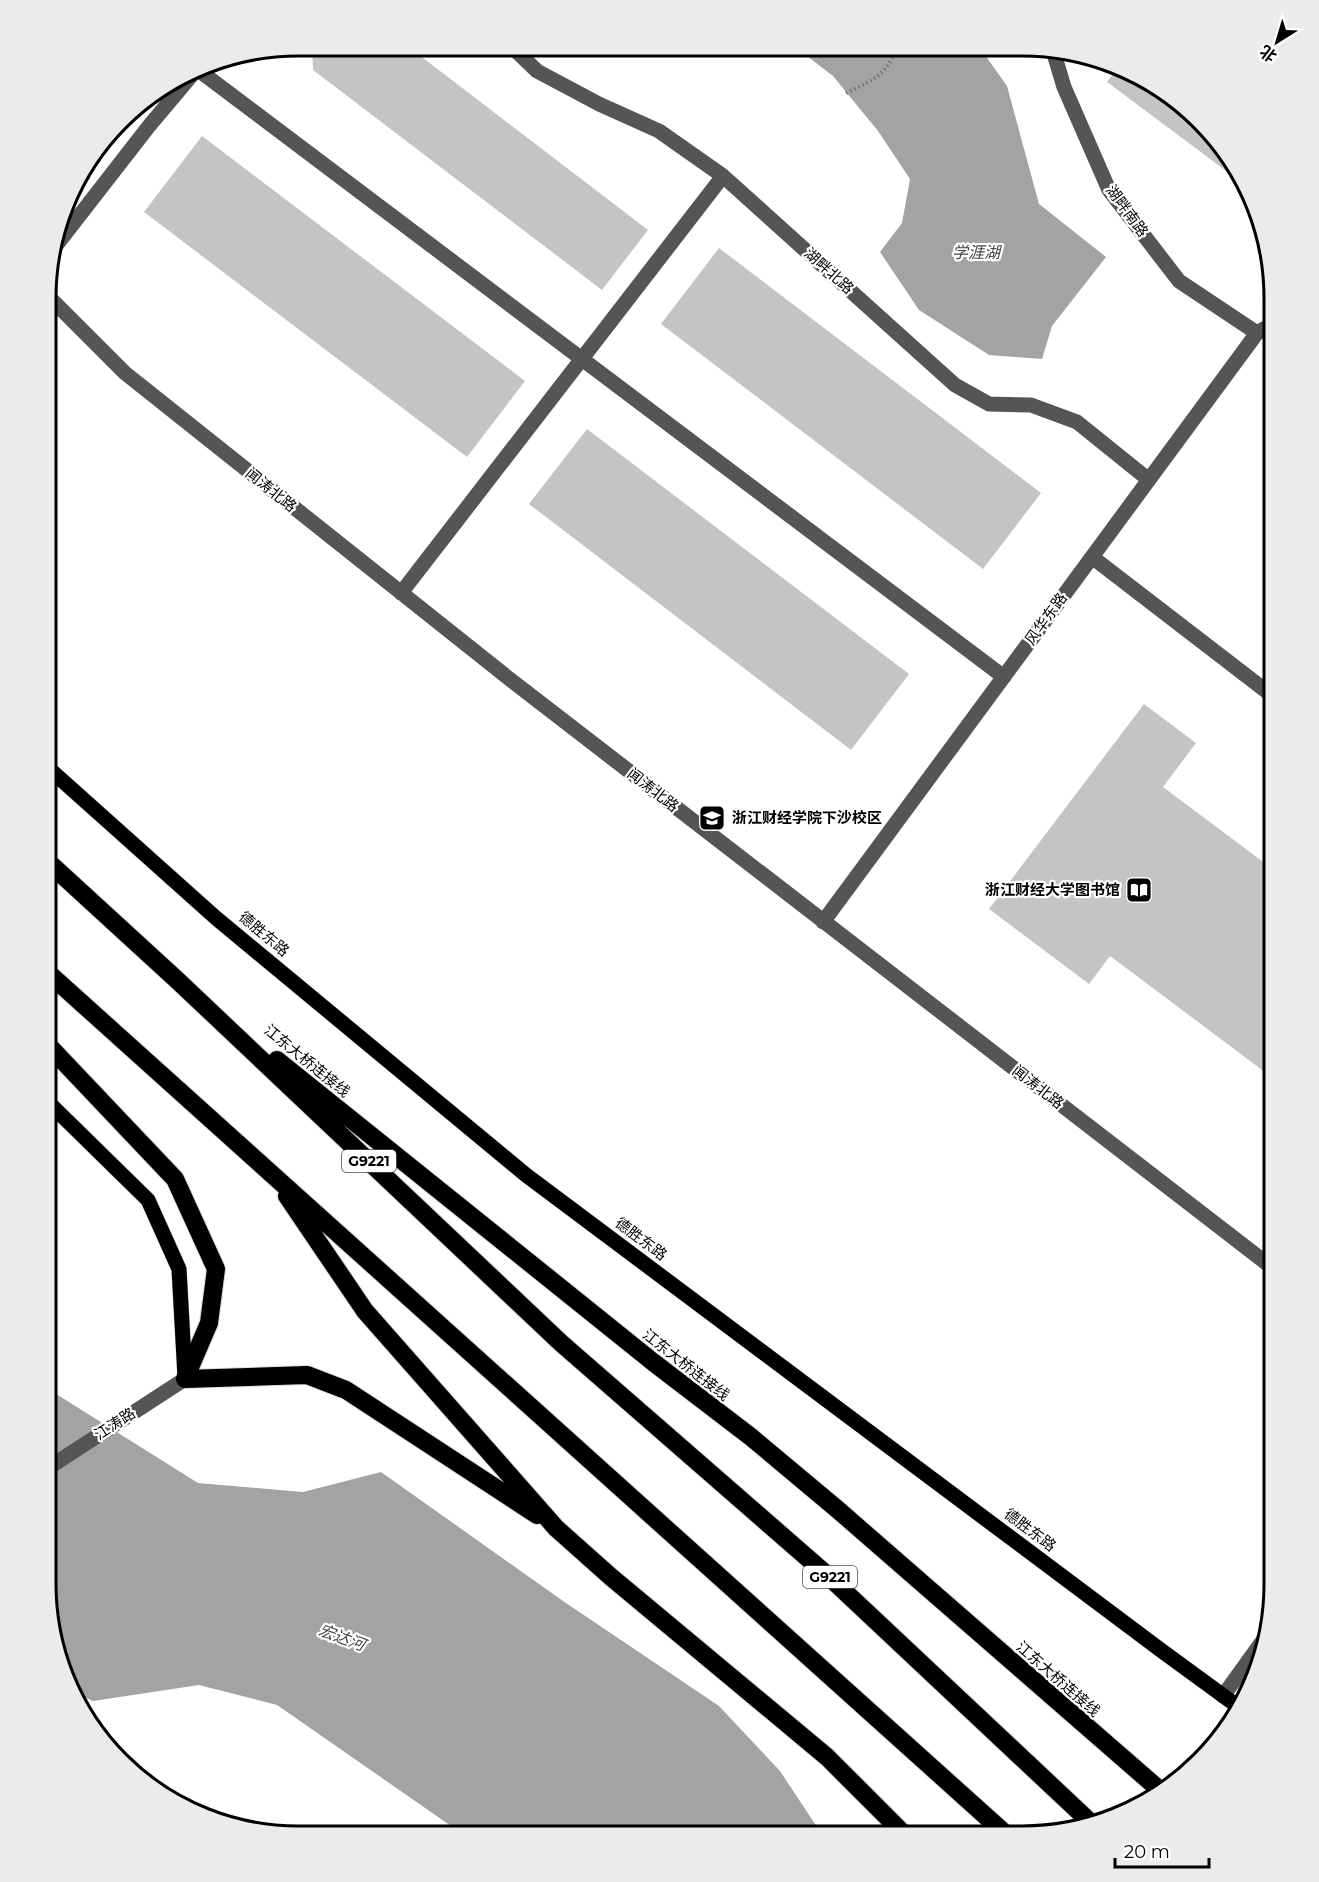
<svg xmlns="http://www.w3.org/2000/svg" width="1319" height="1882" font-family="Montserrat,'Noto Sans SC',sans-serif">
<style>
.water{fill:#a3a3a3}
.building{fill:#c4c4c4}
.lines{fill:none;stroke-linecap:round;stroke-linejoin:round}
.major-casing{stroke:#dbdbdb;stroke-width:16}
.highway-casing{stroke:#dbdbdb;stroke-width:20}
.path{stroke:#777;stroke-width:4;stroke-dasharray:1.5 3;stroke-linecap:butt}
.minor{stroke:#555;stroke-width:15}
.major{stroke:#000;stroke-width:15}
.highway{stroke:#000;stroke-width:18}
.labels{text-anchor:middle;stroke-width:4.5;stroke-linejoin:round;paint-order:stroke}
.shield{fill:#fff;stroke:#4c4c4c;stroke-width:1.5}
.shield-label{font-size:14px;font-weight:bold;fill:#000}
.street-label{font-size:15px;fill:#000;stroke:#fff}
.poi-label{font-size:15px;font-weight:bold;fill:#000;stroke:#fff;text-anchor:start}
.water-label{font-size:16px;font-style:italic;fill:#444;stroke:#fff}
.rim{fill:none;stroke:#000;stroke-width:3}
</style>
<rect width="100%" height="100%" fill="#fff"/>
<path class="water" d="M794,46L945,47L953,52L985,55L1007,86L1039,204L1106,257L1052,326L1042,359L989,355L919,310L880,252L902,223L910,179L878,131L833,76Z
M45,1387L198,1483L303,1492L381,1472L563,1601L719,1706L780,1771L823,1836L464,1835L277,1705L199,1685L93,1701L69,1690L45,1585Z"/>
<path class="building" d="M312,45H406L648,230L602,290L313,70Z
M1120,65L1175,97L1249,188L1107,82Z
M202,136L525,381L467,457L144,212Z
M719,248L1041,493L983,569L661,324Z
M587,429L909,674L851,750L529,504Z
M1144,704L1196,743L1163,787L1274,870V1079L1110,956L1089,984L989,909Z"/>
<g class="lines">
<defs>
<path id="major" d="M46,766L216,918L526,1175L1162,1651L1240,1708
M46,1100L148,1200L179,1269L185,1377"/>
<path id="highway" d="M46,860L177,980L561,1343L826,1574L1089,1821
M46,971L1009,1837
M46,1043L175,1179L216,1269L209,1323L185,1379L307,1375L346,1390L537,1515
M277,1060L653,1362L751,1437L837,1509L1162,1792
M287,1196L365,1311L556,1528L611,1577L827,1757L907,1837"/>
</defs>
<use href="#major" class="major-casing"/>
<use href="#highway" class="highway-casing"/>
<path class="path" d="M846,93C869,82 889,75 896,47"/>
<path class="minor" d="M511,46L537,71L599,104L659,131L723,176L955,385L989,404L1031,405L1077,422L1149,480
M1052,47L1064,87L1109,190L1179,281L1257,333
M197,69L1004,677
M51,252L149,126L197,69
M47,295L125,373L507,677L1274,1269
M1092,557L1274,697
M401,593L723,176
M823,922L1257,333L1274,323
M45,1470L185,1379
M1223,1696L1267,1635"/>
<use href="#major" class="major"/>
<use href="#highway" class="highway"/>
</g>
<defs>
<symbol id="university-square" viewBox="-11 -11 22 22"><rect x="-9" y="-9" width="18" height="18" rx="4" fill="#000" stroke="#fff"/><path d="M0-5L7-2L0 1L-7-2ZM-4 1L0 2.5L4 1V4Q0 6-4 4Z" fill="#fff"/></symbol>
<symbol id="library-square" viewBox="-11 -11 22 22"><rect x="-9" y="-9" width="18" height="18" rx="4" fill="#000" stroke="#fff"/><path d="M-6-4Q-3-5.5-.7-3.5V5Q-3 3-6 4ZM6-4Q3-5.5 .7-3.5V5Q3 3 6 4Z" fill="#fff"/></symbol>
</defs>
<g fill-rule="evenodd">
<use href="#university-square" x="697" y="803" width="30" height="30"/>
<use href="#library-square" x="1124" y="875" width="30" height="30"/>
</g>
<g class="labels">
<g class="shield">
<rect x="342" y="1150" width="54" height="22" rx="4.5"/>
<rect x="803" y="1566" width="54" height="22" rx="4.5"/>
</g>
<g class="shield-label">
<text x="369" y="1166">G9221</text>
<text x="830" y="1582">G9221</text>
</g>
<g class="street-label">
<text transform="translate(1127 211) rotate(54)" y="5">湖畔南路</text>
<text transform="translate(829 271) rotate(42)" y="5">湖畔北路</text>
<text transform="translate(271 490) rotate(39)" y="5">闻涛北路</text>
<text transform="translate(1046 619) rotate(-54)" y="5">风华东路</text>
<text transform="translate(653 790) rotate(38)" y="5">闻涛北路</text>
<text transform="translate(264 934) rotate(40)" y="5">德胜东路</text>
<text transform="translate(307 1061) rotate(39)" y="5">江东大桥连接线</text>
<text transform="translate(1038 1087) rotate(38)" y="5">闻涛北路</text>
<text transform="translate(641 1239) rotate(37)" y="5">德胜东路</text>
<text transform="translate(686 1365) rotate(38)" y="5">江东大桥连接线</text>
<text transform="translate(115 1424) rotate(-33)" y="5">江涛路</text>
<text transform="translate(1030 1530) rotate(37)" y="5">德胜东路</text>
<text transform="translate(1058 1679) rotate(41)" y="5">江东大桥连接线</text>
</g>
<g class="poi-label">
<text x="732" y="823">浙江财经学院下沙校区</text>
<text x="1120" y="895" text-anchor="end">浙江财经大学图书馆</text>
</g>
<g class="water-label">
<text x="976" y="258">学涯湖</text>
<text transform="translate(342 1637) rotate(20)" y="6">宏达河</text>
</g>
</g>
<path d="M0 0H1319V1882H0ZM298 56H1022A242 242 0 0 1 1264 298V1584A242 242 0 0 1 1022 1826H298A242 242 0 0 1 56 1584V298A242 242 0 0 1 298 56Z" fill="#ebebeb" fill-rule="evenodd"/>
<path class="rim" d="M298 56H1022A242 242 0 0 1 1264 298V1584A242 242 0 0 1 1022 1826H298A242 242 0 0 1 56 1584V298A242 242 0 0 1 298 56Z"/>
<g transform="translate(1277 42) rotate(217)" stroke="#ffffff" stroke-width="4.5" paint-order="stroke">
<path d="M0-4.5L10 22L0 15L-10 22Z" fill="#000000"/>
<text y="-9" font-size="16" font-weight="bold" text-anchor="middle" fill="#000000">北</text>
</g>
<path d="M1115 1858v9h94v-9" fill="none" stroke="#000000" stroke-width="3"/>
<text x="1124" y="1858" font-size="18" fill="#000000" stroke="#ffffff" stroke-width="4.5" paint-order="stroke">20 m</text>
</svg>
